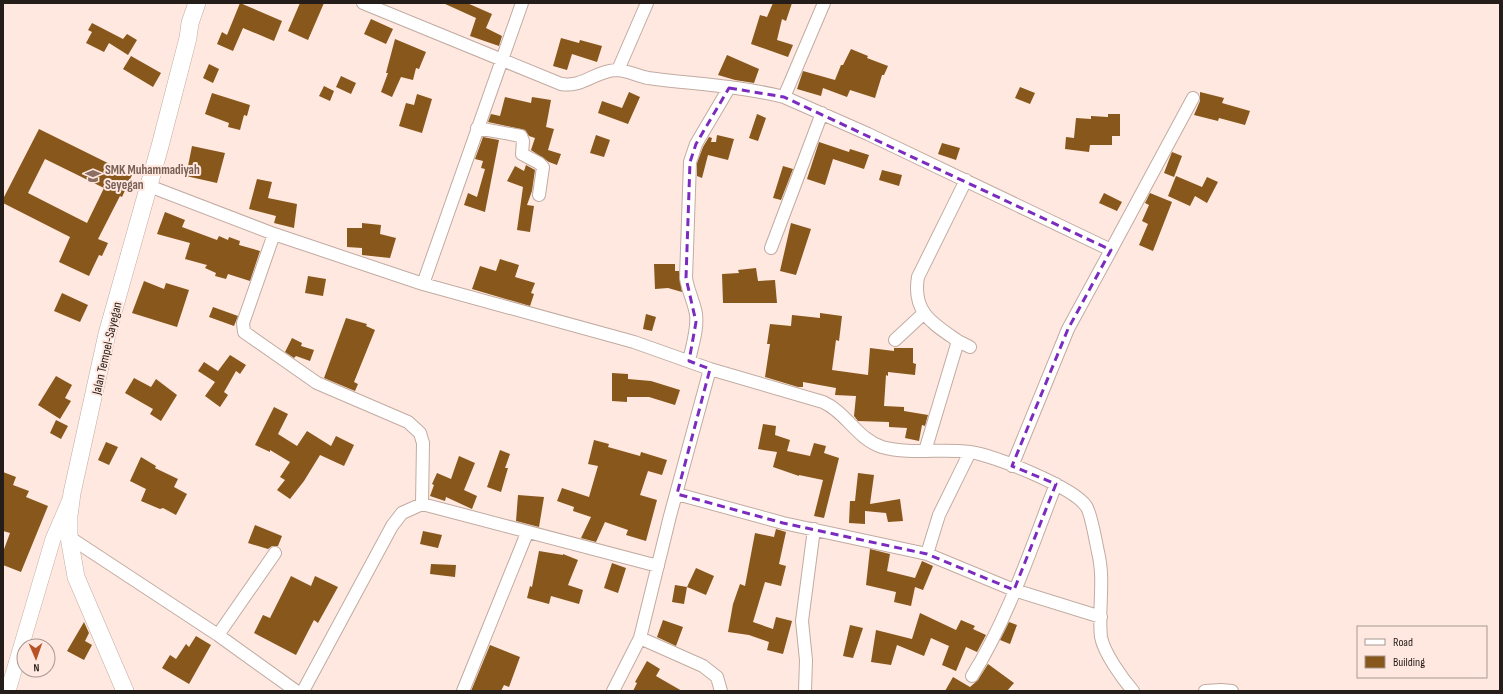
<svg xmlns="http://www.w3.org/2000/svg" width="1503" height="694" font-family="'Sofia Sans Condensed',sans-serif">
<style>
.building{fill:#87571b;fill-rule:evenodd}
.lines{fill:none;stroke-linecap:round;stroke-linejoin:round}
.minor-casing{stroke:#c1aba2;stroke-width:14}
.tertiary-casing{stroke:#c1aba2;stroke-width:16}
.secondary-casing{stroke:#c1aba2;stroke-width:18}
.minor{stroke:#fff;stroke-width:12}
.tertiary{stroke:#fff;stroke-width:15}
.secondary{stroke:#fff;stroke-width:17}
.marked{fill:none;stroke:#7b2cbf;stroke-width:3;stroke-dasharray:8 5;stroke-linejoin:round}
.labels{text-anchor:middle;stroke-width:4;stroke-linejoin:round;paint-order:stroke}
.education-label{font-size:13px;font-weight:bold;fill:#785e54;stroke:#ffe8df;text-anchor:start}
.street-label{font-size:13px;fill:#251d19;stroke:#ffe8df}
</style>
<rect width="100%" height="100%" fill="#ffe8df"/>
<path class="building" d="M240,3L282,21L274,41L243,28L233,51L217,44L222,32L227,35Z
M300,3H324L308,40L288,31Z
M443,3H467L492,14L486,28L502,36L499,46L470,36L476,18Z
M773,3H792L786,21L782,19L777,40L793,45L788,57L751,44L760,15L767,17Z
M371,19L393,29L386,44L364,34Z
M92,23L123,39L127,34L137,40L128,55L109,43L104,52L86,43L92,32L88,30Z
M561,38L579,43L580,40L602,46L597,62L572,54L567,70L553,66Z
M395,39L426,52L419,69L416,68L413,80L401,77L392,97L381,92L388,73H386Z
M851,49L868,56L867,58L888,66L884,75H882L875,98L850,90L847,97L823,88L821,96L797,89L803,71L835,80L841,65H843Z
M727,55L759,69L754,83L735,80L718,75Z
M131,56L161,73L153,87L123,69Z
M209,64L219,69L213,83L203,78Z
M341,76L356,83L351,94L336,87Z
M324,86L334,91L330,101L319,96Z
M1020,87L1035,93L1030,104L1015,98Z
M629,92L640,97L628,124L598,113L602,101L622,108Z
M1200,92L1224,98L1222,103L1250,111L1245,125L1219,118L1218,121L1194,115L1200,101Z
M212,93L250,105L247,116L244,115L240,130L228,127L229,123L205,114Z
M417,94L432,99L422,133L399,126L406,103L414,105Z
M505,97L531,103L532,97L551,100L546,127L554,129L548,150L561,154L557,165L549,162L531,150L535,138L529,136L525,130L488,122L491,114L500,116Z
M757,114L766,118L758,141L749,138Z
M1108,114H1120V136H1112V145H1090L1089,152L1065,149L1066,137L1074,138L1076,118L1091,119V116L1108,117Z
M39,129L132,175L122,197L120,196L98,239L108,243L102,256L99,255L89,276L59,262L70,237L3,203V199ZM45,159L104,188L87,223L28,193Z
M596,135L610,140L604,157L590,153Z
M717,135L734,139L728,160L708,155L702,178L697,176V163L703,147L709,137L712,138L711,142H716Z
M483,137L499,140L485,212L464,205L468,193L477,197L485,169L481,168L483,161L475,159Z
M819,142L849,152L850,149L869,155L864,169L833,159L825,185L807,179Z
M942,143L960,148L956,160L938,154Z
M192,146L225,153L217,183L186,176Z
M1172,152L1182,156L1174,177L1164,173Z
M526,165L535,170L532,191L527,205L534,206L530,232L517,230L523,187L507,181L515,166L524,171Z
M783,166L793,169L781,200L773,198Z
M882,170L902,175L899,186L879,180Z
M1176,176L1202,187L1207,177L1218,182L1207,203L1195,196L1190,206L1168,196Z
M257,179L272,182L268,198L297,204L294,228L274,223L276,216L249,209Z
M1104,193L1122,202L1117,211L1099,203Z
M1150,193L1172,202L1153,251L1139,245L1148,224L1142,221L1149,205L1145,203Z
M165,212L185,220L182,227L217,240L219,236L228,240L229,237L240,241L239,245L260,251L250,281L228,274L226,279L215,276L216,273L205,268L207,265L185,259L190,243L157,234Z
M362,223L381,225L380,234L396,238L390,258L362,255V248L347,247V228H362Z
M791,223L811,229L796,275L780,271Z
M500,259L519,265L515,277L535,283L531,293L534,294L530,306L472,289L480,266L496,271Z
M654,264H675V271H679L682,292L668,288L655,289Z
M756,268L758,281L775,280L777,303H723L722,274L739,273L738,270Z
M308,276L326,279L323,296L305,293Z
M144,281L164,289L166,283L189,290L177,327L132,313Z
M62,293L88,305L80,322L54,311Z
M213,307L238,316L234,326L209,317Z
M820,313L842,316L839,341L836,340L832,370L868,375L870,348L894,351V348H913V363L916,364L915,375L888,372V376L886,375L884,406L904,407V411L928,415L925,426L922,425L919,441L905,438L907,428L889,427V422L858,421L854,416L856,396L835,395L836,388L803,382V387H798L765,377L770,344H767L770,324L791,326L792,315L820,318Z
M646,314L656,317L652,331L643,329Z
M346,318L367,324L366,326L375,330L354,382L358,384L355,391L324,378Z
M292,338L302,343L301,346L314,350L310,361L296,356L294,358L285,352Z
M230,355L246,365L240,374L236,371L224,392L228,395L220,407L205,396L215,382L198,371L204,362L218,371Z
M612,373L628,374V379L651,381L680,390L675,405L649,397H627V402L612,401Z
M56,376L72,385L65,398L71,401L60,419L38,405Z
M134,378L151,387L156,379L177,395L161,421L150,414L153,409L125,393Z
M274,407L288,414L278,434L297,446L307,431L331,446L336,436L354,445L344,466L320,455L304,481L290,499L277,490L285,480L280,477L290,462L270,450V452L255,445Z
M56,420L68,426L61,439L50,433Z
M763,424L776,426L775,435L790,440L787,451L810,456L814,443L826,446L824,453L839,458L824,518L814,516L823,480L799,475V476L773,467L777,452L758,449Z
M594,440L609,444L608,447L640,456L641,452L667,460L662,475L648,471L640,495L657,500L646,541L626,535L628,530L605,522L596,542L581,538L591,517L573,511L574,507L557,501L562,488L589,497L598,466L588,464Z
M106,442L118,447L109,465L98,460Z
M500,450L510,454L505,468H508L501,492L487,487Z
M459,456L475,463L464,490L477,496L472,509L446,497L445,501L430,496L434,485L432,484L437,473L451,479Z
M141,457L156,466L155,468L178,479L174,487L187,494L176,515L163,508L160,509L141,501L146,489L130,481Z
M3,472L16,477L13,485L29,491L26,497L48,506L21,572L3,565V552L10,533L3,531Z
M858,473L874,475L870,504L900,499L903,521L888,522L886,513L865,511V524L849,523L850,501H855Z
M518,495L544,497L539,527L516,521Z
M255,525L282,536L278,546H272L268,549L248,543Z
M776,529L786,532L779,564L786,566L781,586L765,582L753,622L773,629L776,617L792,621L783,654L767,650L769,642L749,635L728,632L733,604L740,584L745,586L755,533L774,537Z
M423,531L442,535L438,548L420,544Z
M870,549L890,554L887,571L915,578L922,561L933,566L923,590L915,587L911,606L894,602L896,592L866,585Z
M539,551L563,555V554L578,560L568,585L583,590L579,604L551,596L549,604L527,598L530,586L532,587Z
M612,563L626,568L618,593L604,588Z
M431,564L456,565L455,577L430,574Z
M696,568L714,576L706,595L687,587Z
M291,576L311,586L315,576L338,587L318,623L314,620L296,655L254,633L263,615L270,618Z
M675,585L687,587L684,604L672,602Z
M920,613L956,630L961,620L975,626L973,629L986,635L977,652L966,647L956,671L942,665L949,646L931,638L924,656L897,645L891,665L871,662L876,630L912,639Z
M663,620L683,627L676,646L657,637Z
M84,622L89,633L85,641L92,645L84,660L67,651Z
M1009,622L1017,625L1010,644L1000,640Z
M850,625L863,628L853,658L843,656Z
M196,636L211,645L189,684L162,668L170,655L176,659L186,644L189,647Z
M490,645L520,657L509,687L504,685L501,691H471Z
M647,661L660,669L656,676L682,691H633L637,683L635,682Z
M988,664L1014,683L1007,691H945L953,677L970,687L978,680Z"/>
<g class="lines">
<defs>
<path id="minor" d="M363,3L561,84C582,88 595,71 616,70C626,70 638,76 648,78C693,84 740,86 784,97
M824,3L784,97L868,134L1111,250L1068,329L1012,466
M618,70L647,3
M477,128L521,136L523,141L522,154L539,163L543,167L539,195
M149,186L274,234L423,284L634,342L710,369L823,402C846,412 857,439 882,447C911,455 941,448 970,452C993,455 1073,487 1086,506C1091,512 1096,543 1098,552C1105,580 1098,609 1101,637C1104,653 1122,678 1133,691
M274,234L243,323L244,332L317,383L408,422L420,433L423,443L422,504
M771,248L822,113
M1111,250L1193,98
M423,284L522,3
M895,340L923,314
M958,341L970,347
M689,361C692,346 698,329 696,314C694,302 688,291 686,278L690,162L696,144L729,88
M925,451L958,341C932,323 912,312 918,277L966,180
M677,494L783,523L927,554L1014,590L1101,617
M69,537L218,635L296,691
M927,554L939,515L970,452
M218,635L275,553
M640,638L703,666L717,677L721,691
M972,676C1009,617 1031,548 1056,484
M303,691L392,526L402,513L422,504L658,566
M463,691L527,533
M613,691L640,638L670,516L710,369
M805,691L806,660L802,621L814,529
M1205,691L1221,690L1232,691"/>
<path id="tertiary" d="M8,691L53,539L69,502"/>
<path id="secondary" d="M125,691L76,577L69,537V516L72,493L107,334L160,146L188,38L190,23L197,3"/>
</defs>
<use href="#minor" class="minor-casing"/>
<use href="#tertiary" class="tertiary-casing"/>
<use href="#secondary" class="secondary-casing"/>
<use href="#minor" class="minor"/>
<use href="#tertiary" class="tertiary"/>
<use href="#secondary" class="secondary"/>
</g>
<path class="marked" d="M729,88L784,97L1111,250L1068,329L1012,466L1056,484L1014,590L927,554L783,523L677,494L710,369L689,361L696,322L686,278L690,162L696,144Z"/>
<defs>
<symbol id="school-bare" viewBox="-9 -9 18 18"><path d="M0-5L7-2L0 1L-7-2ZM-4 1L0 2.5L4 1V4Q0 6-4 4Z" fill="#8d6e63" stroke="#ffe8df" stroke-width="2.5" paint-order="stroke"/></symbol>
</defs>
<g fill-rule="evenodd">
<use href="#school-bare" x="82" y="165" width="22" height="22"/>
</g>
<g class="labels">
<g class="education-label">
<text x="105" y="174">SMK Muhammadiyah<tspan x="105" dy="15">Seyegan</tspan></text>
</g>
<g class="street-label">
<text transform="translate(106 348) rotate(-77)" y="5">Jalan Tempel-Sayegan</text>
</g>
</g>
<rect width="1503" height="694" fill="none" stroke="#251d19" stroke-width="8"/>
<rect x="1357" y="626" width="130" height="52" fill="#ffe8df" stroke="#a89790"/>
<rect x="1365" y="639" width="20" height="6" fill="#ffffff" stroke="#a89790"/>
<text x="1393" y="646" font-size="12" fill="#251d19">Road</text>
<rect x="1365" y="656" width="20" height="12" fill="#87571b" stroke="#a89790"/>
<text x="1393" y="666" font-size="12" fill="#251d19">Building</text>
<g transform="translate(36 658) rotate(178)"><circle r="19" fill="#ffe8df" stroke="#a89790"/>
<path d="M0-3L7 15L0 10L-7 15Z" fill="#b85227"/>
<text y="-6" font-size="11" font-weight="bold" text-anchor="middle" fill="#251d19">N</text>
</g>
</svg>
